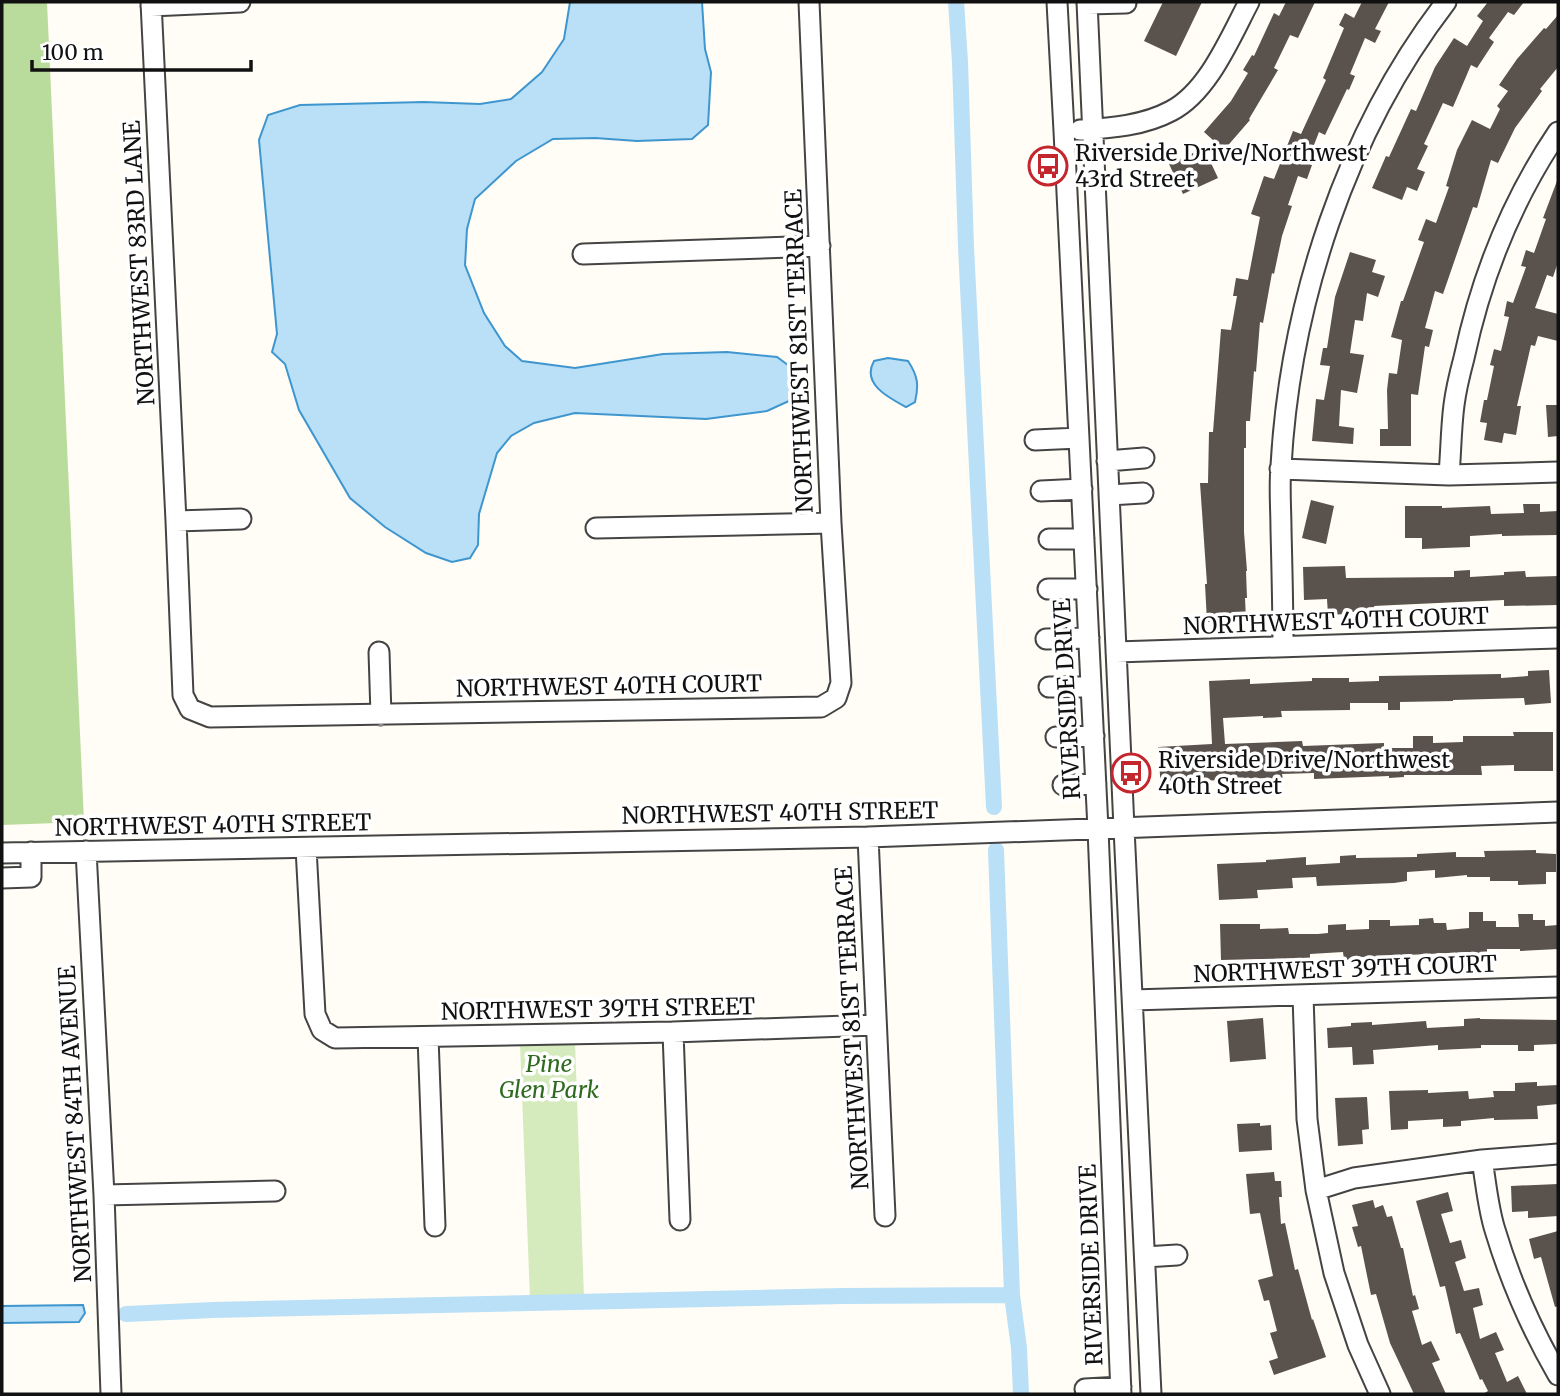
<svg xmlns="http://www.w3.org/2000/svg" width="1560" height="1396" font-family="Merriweather,serif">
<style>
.green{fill:#d5ebbd}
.forest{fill:#b9dc9c}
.water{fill:#b9e0f7;stroke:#3f96cf;stroke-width:2}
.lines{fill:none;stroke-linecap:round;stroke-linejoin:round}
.canal{stroke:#b9e0f7;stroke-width:16}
.building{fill:#5a524d}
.minor-casing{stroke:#444;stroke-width:23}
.minor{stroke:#fff;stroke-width:19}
.labels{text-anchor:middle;stroke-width:7;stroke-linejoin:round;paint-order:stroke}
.poi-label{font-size:23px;fill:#111;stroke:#fff;text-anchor:start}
.street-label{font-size:23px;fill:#111;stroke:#fff}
.park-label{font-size:23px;font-style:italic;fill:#2f6b1f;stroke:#fff}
</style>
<rect width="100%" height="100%" fill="#fffdf5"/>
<path class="green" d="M575,1042L584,1298L530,1299L520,1043Z"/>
<path class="forest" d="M2,2H47L84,822L2,825Z"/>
<path class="water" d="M570,2H702L705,49L711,72L708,125L692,139L637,141L595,138L553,139L516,161L475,199L467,229L465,265L484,313L505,346L522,361L575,368L663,354L727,352L777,357L792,368L793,389L789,401L767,411L706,419L575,413L534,423L511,436L497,453L479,514L478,545L470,558L452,562L426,553L385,527L350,498L299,410L285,364L272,352L277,334L259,140L268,115L300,105L424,102L480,104L511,99L542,72L564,39Z
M888,358L908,361C918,376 919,385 915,402L906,407C889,398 861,384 874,361Z
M83,1305L85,1313L79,1322L2,1323V1306Z"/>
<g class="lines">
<path class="canal" d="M956,2L960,62L966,247L994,807
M996,850L1012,1295L1019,1348L1021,1394
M126,1314L213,1310L843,1296L1012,1295"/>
</g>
<path class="building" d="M1163,2H1202L1176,56L1144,41Z
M1286,2H1315L1298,38L1290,35L1274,68L1278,70L1249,119L1250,120L1224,150L1204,132L1231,101L1248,73L1243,70L1252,55L1254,56L1274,13L1279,16Z
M1362,2H1389L1375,29L1381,31L1375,43L1365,38L1350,74L1355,76L1349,90L1347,89L1325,135L1319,132L1307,163L1312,165L1307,179L1298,176L1288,205L1292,206L1282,236L1274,274L1272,273L1263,323L1260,322L1256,372L1254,371L1250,421H1246V448H1244V532L1247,571H1246L1247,598H1245L1246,620L1207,622L1205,584H1207L1200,483H1208L1209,432H1213L1221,329L1231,330L1237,296H1233L1236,278L1248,280L1260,217L1251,214L1264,176L1274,179L1293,131L1301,134L1326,80L1323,78L1344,28L1339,25L1345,13L1354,18Z
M1488,2H1524L1514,15L1508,12L1489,38L1494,42L1477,68L1471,65L1453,107L1443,103L1424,144L1428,146L1417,169L1425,172L1417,191L1407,187L1402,200L1372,188L1386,156L1389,157L1411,109L1416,111L1435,67L1454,38L1467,46L1483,21L1477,16Z
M1558,15V67L1540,89L1542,91L1515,128L1498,163L1491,160L1477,208L1473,207L1443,294L1435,291L1425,328L1433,330L1429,347L1425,346L1418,395L1411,394V446H1380V429H1388L1387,390L1389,373L1397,374L1402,340L1391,337L1401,301H1403L1424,242L1418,240L1426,219L1436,223L1449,187L1446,186L1457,150L1472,120L1490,129L1500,109L1497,106L1508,91L1499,85L1517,59L1544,28L1546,29Z
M1204,148L1218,178L1183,194L1169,164Z
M1557,181H1558V262L1553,277L1547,275L1535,308L1558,314V341L1538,336L1535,346L1531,345L1517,406H1521L1516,435L1504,433L1502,443L1484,440L1487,423L1480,422L1484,400H1487L1494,366L1490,365L1494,349L1501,351L1509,317L1504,316L1507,301L1513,303L1526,267L1521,266L1526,250L1534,253L1546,219L1543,218Z
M1350,252L1376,260L1372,272L1385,276L1378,297L1367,293L1363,321L1355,320L1350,353L1364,355L1357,393L1341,390L1339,426L1354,428L1353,444L1312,441L1316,399L1324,400L1330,366L1320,365L1323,348H1327L1335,297Z
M1546,405H1558V436L1548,437Z
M1311,500L1334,506L1326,544L1302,538Z
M1523,504H1540V512L1558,511V535L1502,536V534L1470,536V547L1443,548L1422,549V538H1405V506H1442V508L1490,506L1491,514L1524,513Z
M1345,566L1346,578L1454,577V571L1470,570V577L1504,575V572L1525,571L1526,577L1558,576V605L1504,606V600L1394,605L1374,606L1375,612H1347V614L1328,615L1327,599L1304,600L1303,567Z
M1549,670L1551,703L1525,705L1524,698L1453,700V701L1400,702V710H1388V703H1350V710L1281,711L1282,717L1263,718V716L1223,718L1225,744L1302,741L1303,746L1384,743V748H1413V736H1433V743L1463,742V736H1514L1513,732H1553V771H1514V765L1481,766L1482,775H1404V777L1389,778V776L1314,779V773L1282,774L1283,780L1266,781V778L1199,781V788L1161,789L1158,747L1212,744L1209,681L1250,679V684L1312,681V678H1349V682L1379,681V676L1501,674V678L1528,676V671Z
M1536,850V853L1556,854V872H1546V884L1518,885V881H1490V877H1467V875L1435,878V870L1407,872V881L1394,883L1317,886L1316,877L1292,878L1293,888L1257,890L1258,898L1219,900L1217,864L1266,862V860L1306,857V865L1340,863V856L1356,855V858L1417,857V854L1456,852V857H1485L1484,851Z
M1469,912H1483V921H1496V927H1519L1518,914H1533V920H1545V926L1558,925V949L1520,951V949H1487V955H1469V952L1407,955V956L1360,957V959L1344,960L1343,952L1310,954V958L1221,960L1220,924H1260V929L1288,928L1289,934H1318L1328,933V925L1346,924V930L1369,929V920H1390V926L1419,925V919L1433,918L1434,923H1446L1447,930L1469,928Z
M1263,1018L1266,1059L1230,1062L1227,1021Z
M1480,1018V1019L1558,1020V1044L1534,1045V1051H1518V1045H1481V1048L1438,1050V1045L1373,1050L1374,1064L1353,1065L1352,1047L1328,1048L1327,1028L1351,1026V1023L1372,1022V1025L1426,1021L1427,1028L1464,1026V1019Z
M1537,1082V1086L1558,1085V1104L1537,1106L1538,1119L1494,1120V1118L1461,1121V1126L1443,1127V1119L1408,1121V1129L1391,1130L1389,1091L1428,1090V1093L1468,1091L1469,1099L1494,1097L1493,1091H1515V1083Z
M1367,1097L1369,1129L1362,1130L1363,1144L1338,1146L1335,1098Z
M1260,1123V1126L1271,1125L1272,1150L1239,1152L1237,1124Z
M1274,1172L1275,1181H1281L1282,1197H1279L1281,1224L1285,1223L1295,1270L1298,1269L1312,1320L1313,1319L1326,1357L1274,1375L1269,1361L1278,1358L1270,1333L1277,1331L1269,1300L1264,1301L1258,1280L1273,1276L1260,1213L1250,1214L1246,1174Z
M1558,1184V1216L1528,1218V1211L1512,1212L1511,1186Z
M1448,1192L1453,1211L1441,1214L1450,1243L1461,1240L1466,1258L1455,1262L1464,1291L1479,1288L1483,1305L1473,1308L1480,1339L1496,1332L1504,1350L1495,1353L1507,1382L1518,1376L1527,1394H1483L1488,1391L1482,1379L1480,1380L1460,1333L1456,1334L1445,1286L1440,1287L1416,1201Z
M1373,1200L1375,1208L1383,1205L1387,1217L1392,1216L1401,1248H1403L1413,1296L1415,1295L1419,1309L1412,1311L1422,1345L1431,1341L1440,1360L1432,1363L1446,1394H1414L1390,1343L1376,1294L1371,1295L1361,1246L1358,1247L1352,1227L1358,1226L1352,1205Z
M1558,1231V1306L1555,1307L1541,1257L1534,1259L1529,1239Z"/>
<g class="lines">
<defs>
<path id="minor" d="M151,2L176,521L183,695L190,709L210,717L821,707L836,698L841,683L831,523L809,2
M1057,2L1064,131L1098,829L1121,1394
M1087,2L1124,828L1151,1394
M1087,4L1126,3
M151,6L240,2
M1080,130C1110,128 1143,126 1171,111C1208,92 1230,38 1249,2
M583,254L820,246
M1035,440L1079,438
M1107,461L1144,458
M1280,469L1449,475L1558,472
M1449,475C1451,451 1451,428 1454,405C1456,389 1460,373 1464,358C1481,278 1512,200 1558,132
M1041,491L1082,489
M1109,495L1143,493
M176,521L241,519
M596,528L831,523
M1049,539H1084
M1048,589H1087
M1046,639L1089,638
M1283,647C1283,608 1282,569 1281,530C1281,509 1279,487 1281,466C1290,304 1346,132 1446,2
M379,652L381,715
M1116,652L1558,638
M1049,687H1091
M1056,737L1094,736
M1063,785L1096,784
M868,837L885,1216
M306,848L315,1014L322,1030L335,1038L673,1032L876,1025
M86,851L104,1195L111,1394
M2,853L868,837L1558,812
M2,878L31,877V852
M1303,995L1307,1119L1316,1190L1334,1273L1358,1345L1380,1394
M1133,1000L1558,987
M673,1032L680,1220
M428,1037L435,1226
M1482,1160C1486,1183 1488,1208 1495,1230C1510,1280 1532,1330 1558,1375
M1316,1190L1354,1178L1482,1160L1558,1154
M104,1195L275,1191
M1145,1257L1177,1255
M1085,1389L1121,1387"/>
</defs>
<use href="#minor" class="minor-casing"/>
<use href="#minor" class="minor"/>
</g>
<defs>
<symbol id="bus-ring" viewBox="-11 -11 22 22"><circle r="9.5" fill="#fff" stroke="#c4262e" stroke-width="1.5"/><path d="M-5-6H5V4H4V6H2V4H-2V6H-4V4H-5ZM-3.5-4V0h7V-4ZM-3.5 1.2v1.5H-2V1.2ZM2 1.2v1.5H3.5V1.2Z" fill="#c4262e"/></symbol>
</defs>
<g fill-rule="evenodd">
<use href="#bus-ring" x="1026" y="144" width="44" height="44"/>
<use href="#bus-ring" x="1109" y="751" width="44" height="44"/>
</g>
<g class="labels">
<g class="poi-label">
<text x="1075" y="161">Riverside Drive/Northwest<tspan x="1075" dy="26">43rd Street</tspan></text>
<text x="1158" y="768">Riverside Drive/Northwest<tspan x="1158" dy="26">40th Street</tspan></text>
</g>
<g class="street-label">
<text transform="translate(139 263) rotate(-93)" y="8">NORTHWEST 83RD LANE</text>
<text transform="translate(799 351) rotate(-92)" y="8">NORTHWEST 81ST TERRACE</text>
<text transform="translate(1336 621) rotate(-2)" y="8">NORTHWEST 40TH COURT</text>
<text transform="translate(609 686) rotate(-1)" y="8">NORTHWEST 40TH COURT</text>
<text transform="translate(1067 699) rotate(-93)" y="8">RIVERSIDE DRIVE</text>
<text transform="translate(780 813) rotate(-1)" y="8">NORTHWEST 40TH STREET</text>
<text transform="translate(213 825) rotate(-1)" y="8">NORTHWEST 40TH STREET</text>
<text transform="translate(1345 969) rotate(-2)" y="8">NORTHWEST 39TH COURT</text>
<text transform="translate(598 1009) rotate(-1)" y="8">NORTHWEST 39TH STREET</text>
<text transform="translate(852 1028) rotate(-93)" y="8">NORTHWEST 81ST TERRACE</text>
<text transform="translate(75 1124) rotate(-93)" y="8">NORTHWEST 84TH AVENUE</text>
<text transform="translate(1091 1265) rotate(-92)" y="8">RIVERSIDE DRIVE</text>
</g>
<g class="park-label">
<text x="549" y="1072">Pine<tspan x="549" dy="26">Glen Park</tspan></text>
</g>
</g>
<rect width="1560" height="1396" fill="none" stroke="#111111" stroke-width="7"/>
<path d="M32 60v10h219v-10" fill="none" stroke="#111111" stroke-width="3.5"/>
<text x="42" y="60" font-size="21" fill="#111111" stroke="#ffffff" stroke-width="5" paint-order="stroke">100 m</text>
</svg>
